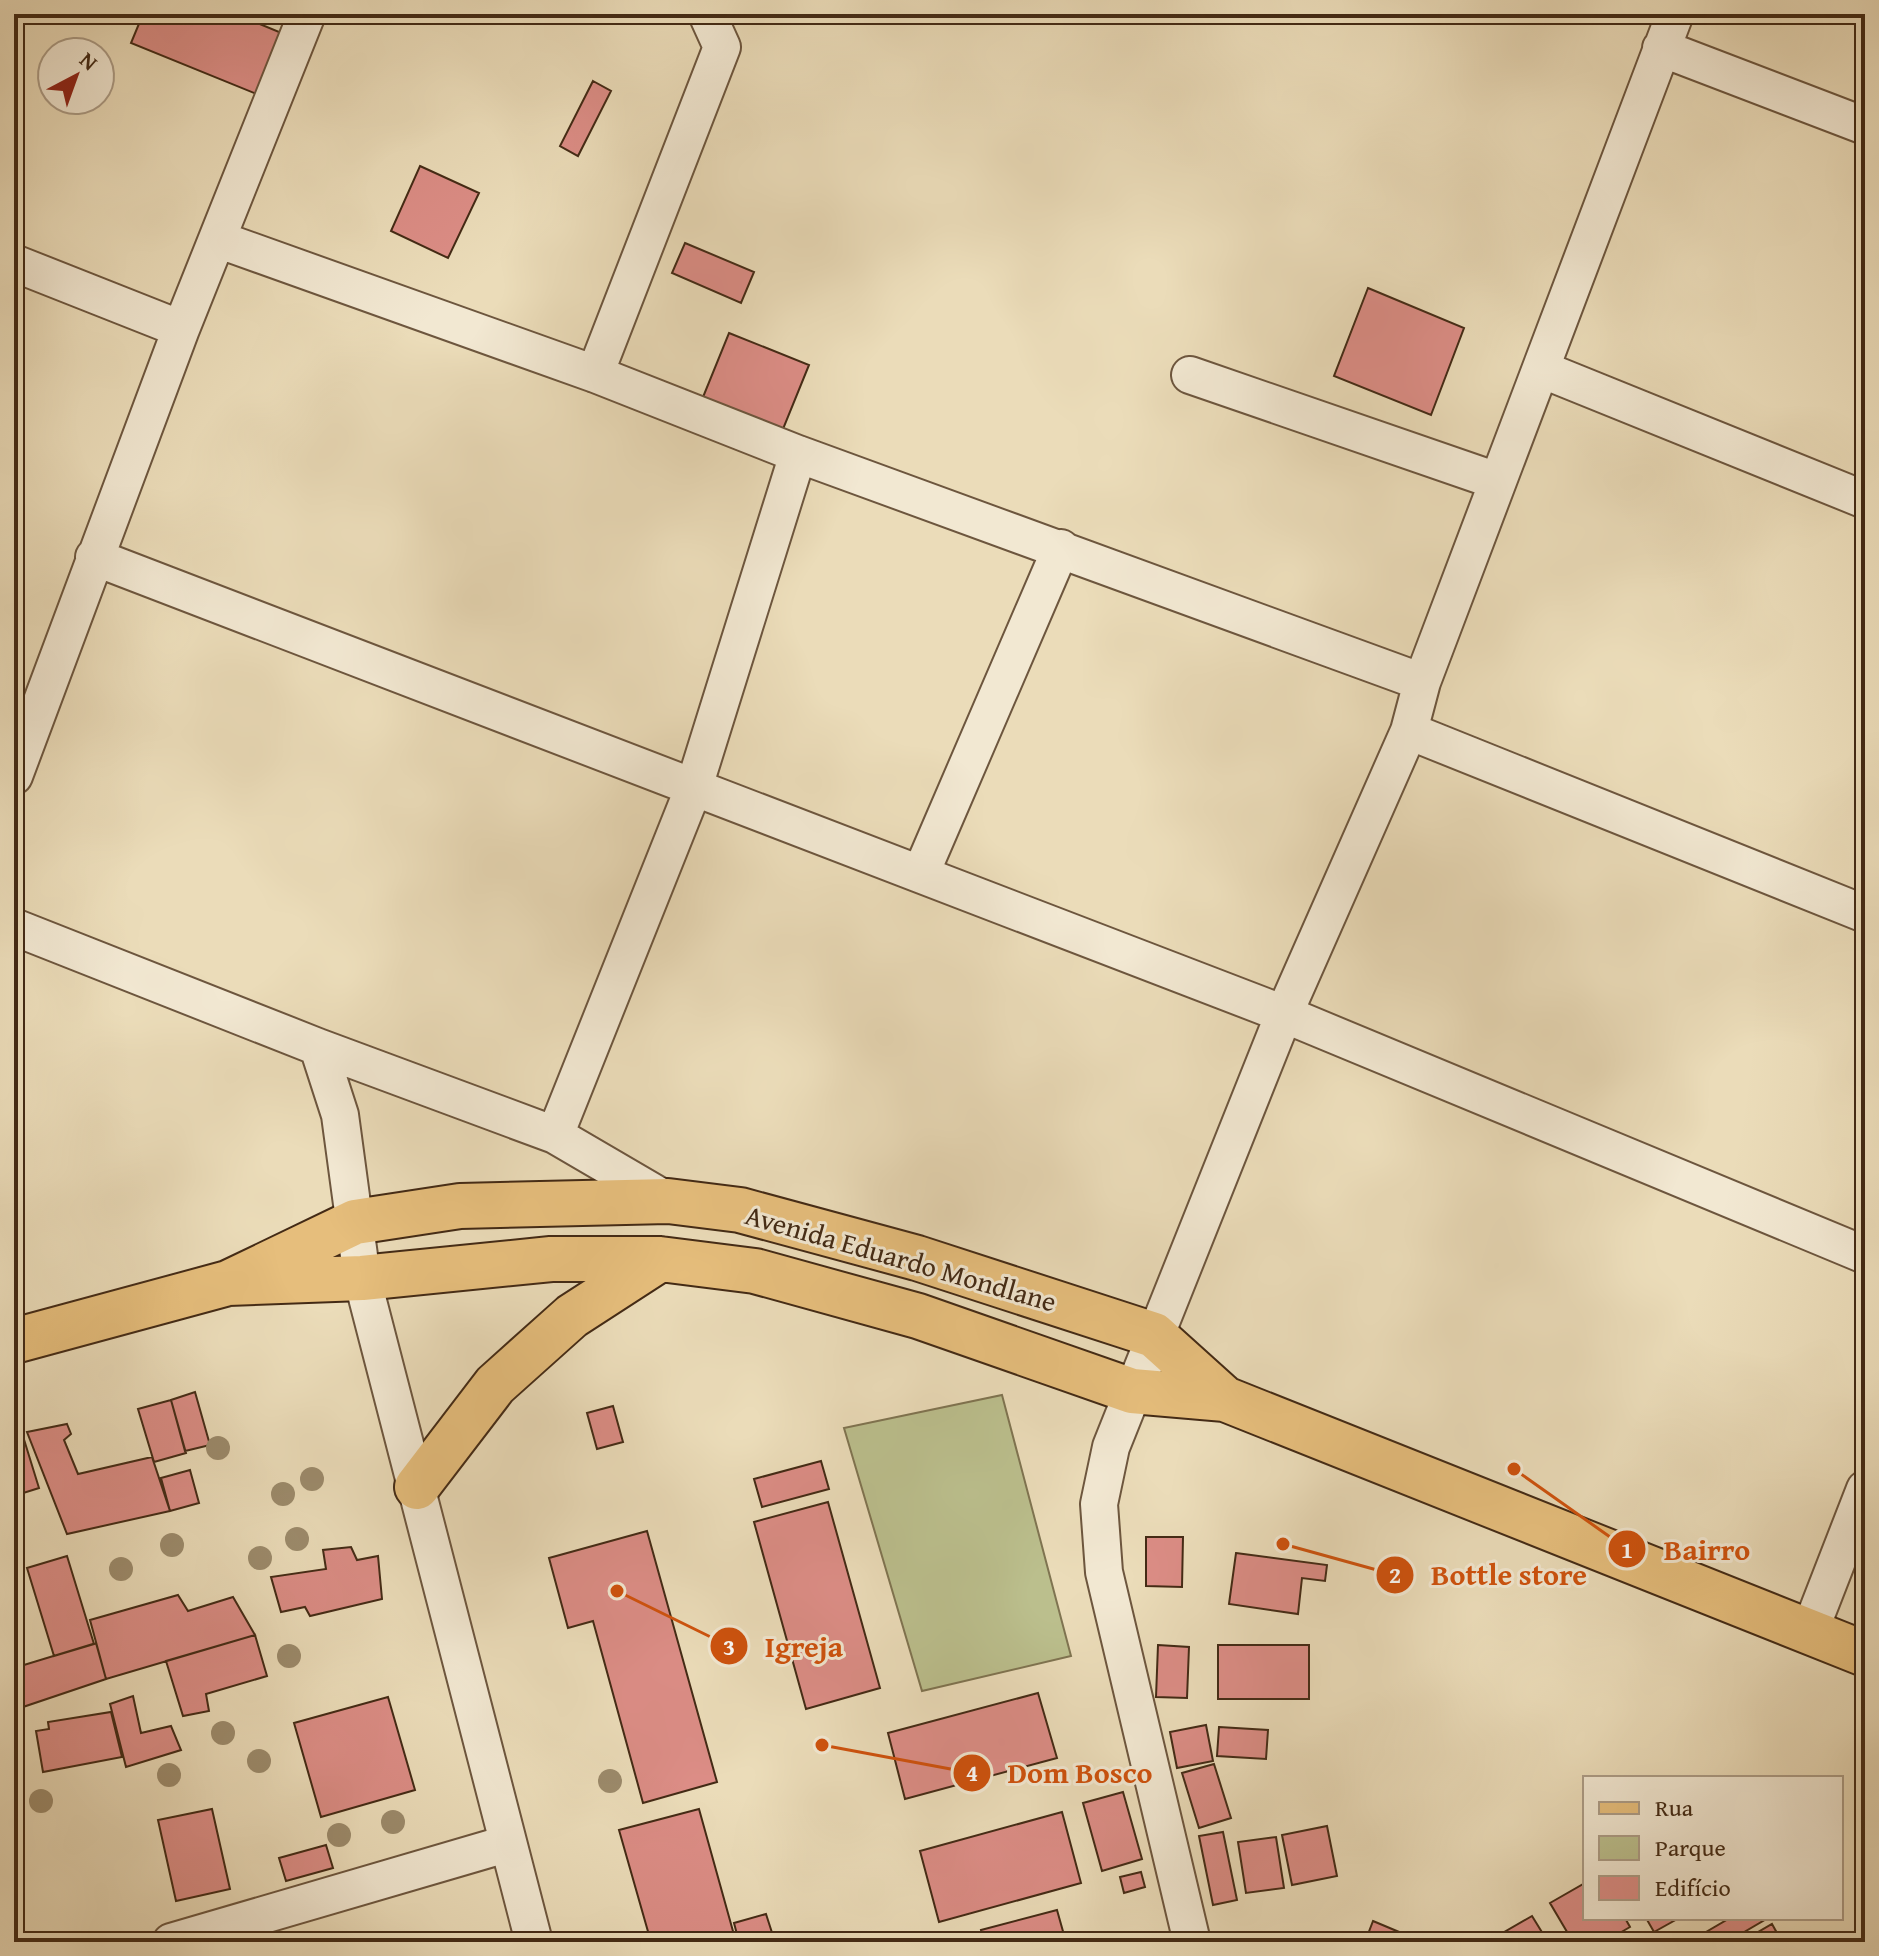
<svg xmlns="http://www.w3.org/2000/svg" width="1879" height="1956" font-family="'Gentium Book Plus',serif">
<style>
.green{fill:#bbbf8d;stroke:#7f7451;stroke-width:2}
.building{fill:#dc8d86;stroke:#432a15;stroke-width:2}
.lines{fill:none;stroke-linecap:round;stroke-linejoin:round}
.minor-casing{stroke:#6d563e;stroke-width:40}
.primary-casing{stroke:#432a15;stroke-width:48}
.minor{stroke:#f2e8d2;stroke-width:36}
.primary{stroke:#e6be7c;stroke-width:44}
.tree{fill:#9c8b6c}
.labels{text-anchor:middle;stroke-width:6;stroke-linejoin:round;paint-order:stroke}
.street-label{font-size:28px;fill:#432a15;stroke:#f2e8d2}
.leader{fill:none;stroke:#cf520d;stroke-width:3}
.callout-dot{fill:#cf520d;stroke:#f2e8d2;stroke-width:3}
.mark-label{font-size:24px;text-anchor:middle;font-weight:bold;fill:#fff}
.callout-label{font-size:30px;text-anchor:middle;font-weight:bold;fill:#cf520d;stroke:#f2e8d2;stroke-width:6;stroke-linejoin:round;paint-order:stroke}
</style>
<rect width="100%" height="100%" fill="#ebdcb9"/>
<filter id="stains"><feTurbulence type="fractalNoise" baseFrequency=".0025" numOctaves="4"/><feColorMatrix values="0 0 0 0 .2 0 0 0 0 .09 0 0 0 0 .02 0 0 0 .5 -.17"/></filter>
<radialGradient id="worn" r=".72"><stop offset=".6" stop-color="#630" stop-opacity="0"/><stop offset="1" stop-color="#630" stop-opacity=".3"/></radialGradient>
<path class="green" d="M1002,1395L1071,1656L922,1691L844,1428Z"/>
<path class="building" d="M143,14L169,23L173,14H244L243,17L284,34L259,95L131,43Z
M593,81L611,91L578,156L560,146Z
M420,166L479,193L448,258L391,231Z
M685,243L754,272L741,303L672,273Z
M1368,288L1464,328L1431,415L1334,376Z
M729,333L809,365L781,434L701,402Z
M195,1392L210,1445L185,1451L171,1400Z
M171,1400L186,1453L154,1462L138,1409Z
M613,1406L623,1442L597,1449L587,1413Z
M67,1424L71,1434L64,1440L78,1474L152,1457L170,1511L67,1534L27,1432Z
M22,1433L39,1488L14,1496V1436Z
M821,1461L829,1489L762,1507L754,1479Z
M190,1470L199,1503L170,1511L161,1478Z
M828,1502L880,1688L806,1709L754,1522Z
M647,1531L717,1782L643,1803L593,1621L568,1628L549,1558Z
M1146,1537H1183L1182,1587L1146,1586Z
M351,1547L357,1560L378,1556L382,1599L310,1616L305,1607L281,1612L271,1577L326,1569L323,1550Z
M1236,1553L1327,1565L1325,1581L1302,1578L1298,1614L1229,1604Z
M67,1556L94,1644L54,1656L27,1568Z
M178,1595L188,1611L233,1597L255,1635L106,1679L90,1620Z
M255,1635L267,1676L206,1694L209,1711L183,1716L166,1661Z
M96,1643L106,1679L14,1710V1668Z
M1158,1645L1189,1647L1187,1698L1156,1697Z
M1218,1645H1309V1699H1218Z
M1038,1693L1057,1758L905,1799L888,1733Z
M133,1696L141,1733L171,1726L181,1750L126,1767L110,1704Z
M388,1697L415,1790L321,1817L294,1723Z
M111,1712L122,1757L43,1772L36,1731L49,1729L48,1722Z
M1206,1725L1213,1761L1177,1768L1170,1732Z
M1219,1727L1268,1730L1266,1759L1217,1756Z
M1214,1764L1231,1818L1199,1828L1182,1773Z
M1123,1792L1142,1859L1102,1871L1083,1803Z
M212,1809L230,1889L176,1901L158,1820Z
M699,1809L736,1942H651L619,1830Z
M1062,1812L1081,1883L939,1922L920,1851Z
M1327,1826L1337,1876L1292,1885L1282,1835Z
M1223,1832L1237,1900L1213,1905L1199,1836Z
M1276,1837L1284,1888L1246,1893L1238,1842Z
M326,1845L333,1868L286,1881L279,1858Z
M1141,1872L1145,1887L1124,1893L1120,1877Z
M1585,1883V1918H1625L1630,1927L1604,1942H1573L1550,1903Z
M1057,1910L1066,1942H984L981,1930Z
M766,1914L775,1942H739L734,1923Z
M1532,1916L1548,1942H1487Z
M1646,1918H1679L1654,1932Z
M1730,1918H1768L1727,1942H1689Z
M1373,1921L1423,1942H1365Z
M1772,1924L1782,1942H1741Z"/>
<g class="lines">
<defs>
<path id="minor" d="M1661,48L1865,126
M217,239L595,374L798,454L1422,682
M14,263L181,329
M1541,369L1865,500
M595,374L722,47L707,14
M1190,375L1497,481
M94,557L1284,1014L1865,1255
M1409,731L1865,914
M14,776L181,329L307,14
M921,873L1061,548
M14,927L318,1047L555,1135L668,1201
M318,1047L340,1115L362,1278L534,1942
M555,1135L694,787L798,454
M1809,1633L1865,1489
M171,1942L506,1844
M1192,1942L1104,1572L1099,1504L1111,1447L1284,1014L1409,731L1422,682L1675,14"/>
<path id="primary" d="M228,1283L362,1278L551,1259H660L755,1271L918,1316L1132,1391L1225,1399L1865,1654
M14,1341L228,1283L355,1222L460,1206L668,1201L740,1210L917,1258L1154,1335L1225,1399
M417,1487L495,1385L572,1316L660,1259"/>
</defs>
<use href="#minor" class="minor-casing"/>
<use href="#primary" class="primary-casing"/>
<use href="#minor" class="minor"/>
<use href="#primary" class="primary"/>
</g>
<g class="tree">
<circle cx="218" cy="1448" r="12"/>
<circle cx="312" cy="1479" r="12"/>
<circle cx="283" cy="1494" r="12"/>
<circle cx="297" cy="1539" r="12"/>
<circle cx="172" cy="1545" r="12"/>
<circle cx="260" cy="1558" r="12"/>
<circle cx="121" cy="1569" r="12"/>
<circle cx="289" cy="1656" r="12"/>
<circle cx="223" cy="1733" r="12"/>
<circle cx="259" cy="1761" r="12"/>
<circle cx="169" cy="1775" r="12"/>
<circle cx="610" cy="1781" r="12"/>
<circle cx="41" cy="1801" r="12"/>
<circle cx="393" cy="1822" r="12"/>
<circle cx="339" cy="1835" r="12"/>
</g>
<g class="labels">
<g class="street-label">
<text transform="translate(901 1258) rotate(16)" y="10">Avenida Eduardo Mondlane</text>
</g>
</g>
<path class="leader" d="M1514 1469L1627 1549M1283 1544L1395 1575M617 1591L729 1646M822 1745L972 1773"/>
<g class="callout-dot">
<circle cx="1514" cy="1469" r="8"/>
<circle cx="1283" cy="1544" r="8"/>
<circle cx="617" cy="1591" r="8"/>
<circle cx="822" cy="1745" r="8"/>
<circle cx="1627" cy="1549" r="20"/>
<circle cx="1395" cy="1575" r="20"/>
<circle cx="729" cy="1646" r="20"/>
<circle cx="972" cy="1773" r="20"/>
</g>
<g class="mark-label">
<text x="1627" y="1558">1</text>
<text x="1395" y="1583">2</text>
<text x="729" y="1655">3</text>
<text x="972" y="1781">4</text>
</g>
<g class="callout-label">
<text x="1707" y="1560">Bairro</text>
<text x="1509" y="1585">Bottle store</text>
<text x="804" y="1657">Igreja</text>
<text x="1080" y="1783">Dom Bosco</text>
</g>
<rect width="1879" height="1956" fill="none" stroke="#ebdcb9" stroke-width="48"/>
<rect x="16" y="16" width="1847" height="1924" fill="none" stroke="#432a15" stroke-width="4"/>
<rect x="24" y="24" width="1831" height="1908" fill="none" stroke="#432a15" stroke-width="2"/>
<rect x="1583" y="1776" width="260" height="144" fill="#f2e8d2" stroke="#ac9c86" stroke-width="2"/>
<rect x="1599" y="1802" width="40" height="12" fill="#e6be7c" stroke="#ac9c86" stroke-width="2"/>
<text x="1655" y="1816" font-size="24" fill="#432a15">Rua</text>
<rect x="1599" y="1836" width="40" height="24" fill="#bbbf8d" stroke="#ac9c86" stroke-width="2"/>
<text x="1655" y="1856" font-size="24" fill="#432a15">Parque</text>
<rect x="1599" y="1876" width="40" height="24" fill="#dc8d86" stroke="#ac9c86" stroke-width="2"/>
<text x="1655" y="1896" font-size="24" fill="#432a15">Edifício</text>
<g transform="translate(76 76) rotate(41)"><circle r="38" fill="#f2e8d2" stroke="#ac9c86" stroke-width="2"/>
<path d="M0-6L14 30L0 20L-14 30Z" fill="#8f2418"/>
<text y="-12" font-size="22" font-weight="bold" text-anchor="middle" fill="#432a15">N</text>
</g>
<rect width="100%" height="100%" filter="url(#stains)"/>
<rect width="100%" height="100%" fill="url(#worn)"/>
</svg>
